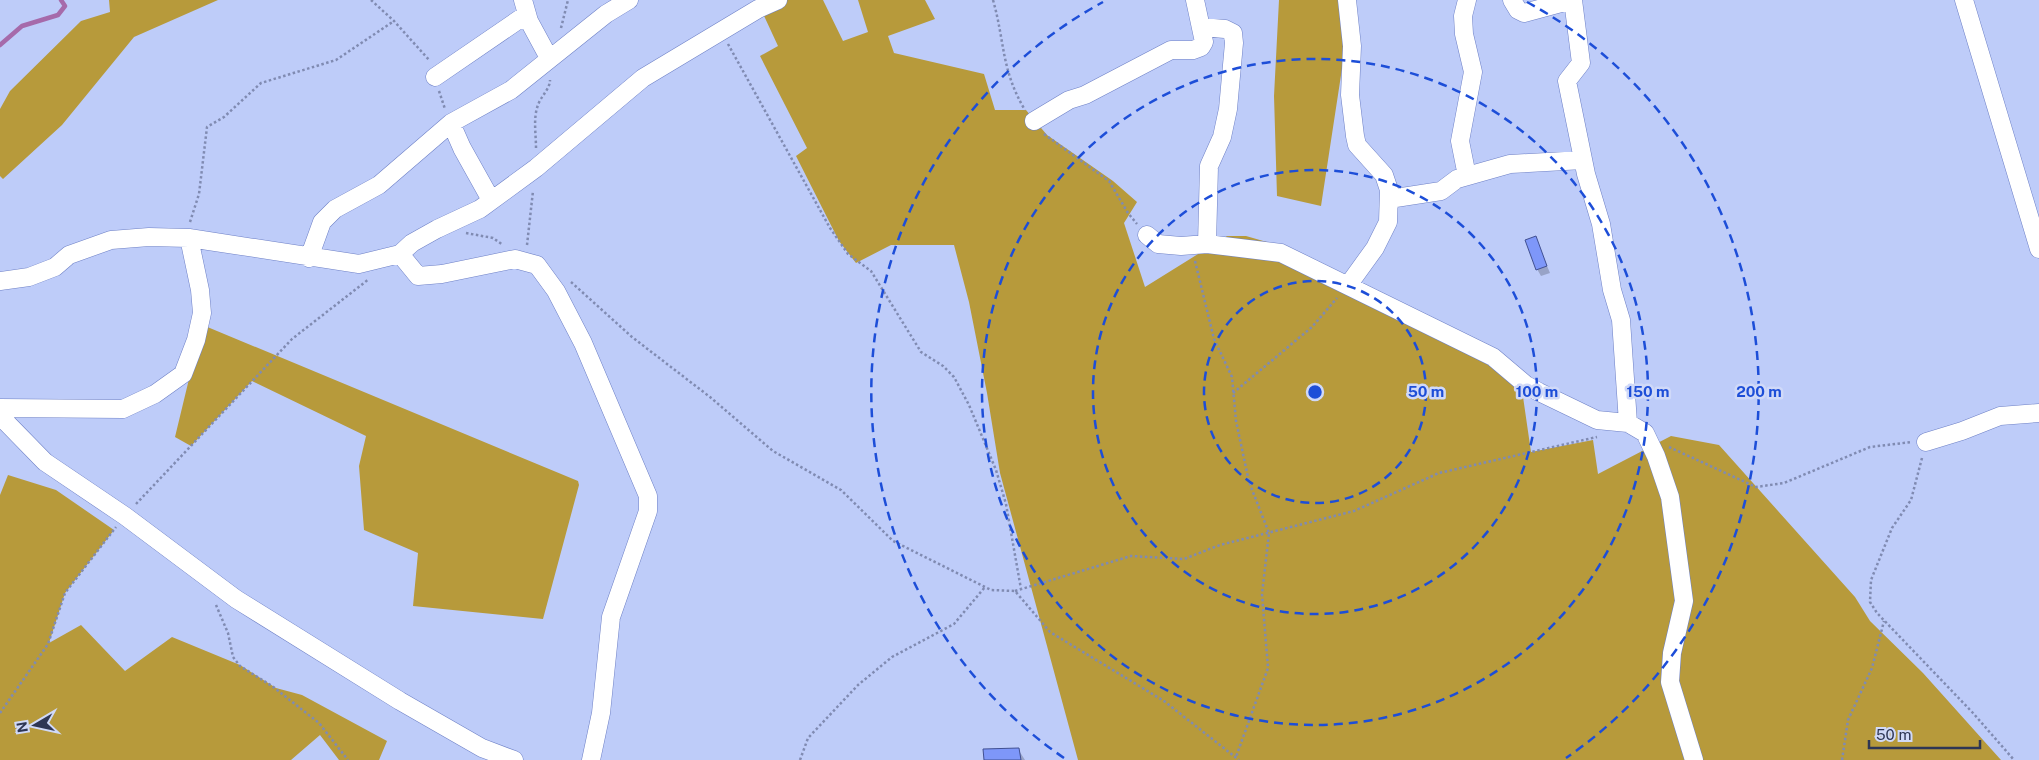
<svg xmlns="http://www.w3.org/2000/svg" width="2039" height="760" font-family="'Public Sans',sans-serif">
<style>
.forest{fill:#b79a3b}
.shadow{fill:#0003}
.lines{fill:none;stroke-linecap:round;stroke-linejoin:round}
.stream{stroke:#a66aaa;stroke-width:4.5}
.building{fill:#7e97f9;stroke:#415092}
.minor-casing{stroke:#6e80c6;stroke-width:19}
.path{stroke:#808bb2;stroke-width:2.5;stroke-dasharray:2.5 2.5;stroke-linecap:butt}
.minor{stroke:#fff;stroke-width:18}
.ring{fill:none;stroke:#1d4ed8;stroke-width:2.5;stroke-dasharray:9 6}
.centre{fill:#1d4ed8;stroke:#d0d9f8;stroke-width:2.5}
.ring-label{font-size:15px;text-anchor:middle;font-weight:bold;fill:#1d4ed8;stroke:#d0d9f8;stroke-width:5;stroke-linejoin:round;paint-order:stroke}
</style>
<rect width="100%" height="100%" fill="#beccf9"/>
<path class="forest" d="M109,0H218L134,37L62,125L3,179L0,176V109L10,91L81,21L110,12Z
M770,0H823L843,41L868,32L858,0H925L935,19L888,36L894,53L984,74L995,110H1026L1047,135L1113,181L1137,202L1124,223L1145,287L1227,236H1246L1287,248L1520,376L1531,452L1593,440L1598,474L1671,436L1719,445L1855,597L1870,621L1923,673L2001,760H1078L1000,473L987,393L969,302L954,245H891L856,263L839,241L796,156L807,148L760,56L778,46L759,5Z
M1279,0H1341L1345,49L1321,206L1277,196L1274,96Z
M205,326L578,481L579,485L543,619L413,606L418,553L364,530L359,466L366,436L252,381L191,446L175,437L189,379Z
M8,475L56,490L114,530L65,593L49,643L81,625L125,671L172,637L240,665L276,688L302,695L387,741L379,760H339L320,735L291,760H0V495Z"/>
<path class="shadow" d="M1535,237L1550,273L1541,276L1537,269Z
M1018,749L1025,760H985Z"/>
<g class="lines">
<path class="stream" d="M0,45L22,26L58,15L65,6L61,0"/>
</g>
<path class="building" d="M1536,236L1547,266L1536,270L1525,240Z
M1019,748L1021,760H984L983,749Z"/>
<g class="lines">
<defs>
<path id="minor" d="M523,0L529,21L549,58
M1347,0L1352,46L1350,95L1355,136L1357,145L1384,175L1389,190L1388,222L1375,248L1349,284
M1467,0L1463,16L1464,34L1473,72L1460,141L1467,176
M1512,0L1518,10L1524,13L1572,0
M1573,0L1581,63L1567,81L1586,174L1601,224L1612,290L1621,320L1628,423L1645,433L1656,456L1670,497L1684,601L1672,653L1670,682L1694,760
M1964,0L2039,249
M1201,27L1225,29L1233,33L1234,43L1228,109L1222,137L1209,166L1207,244
M435,77L527,14
M1034,121L1069,100L1085,95L1171,50H1193L1201,47L1204,42L1195,0
M451,123L462,148L491,200
M1389,199L1441,191L1457,179L1510,164L1583,160
M1147,235L1158,244L1181,246L1207,244L1281,253L1493,357L1526,385L1539,392L1597,420L1628,423
M400,254L418,276L442,274L515,259L537,265L556,291L583,343L648,496V511L611,617L601,713L591,760
M309,258L322,222L335,209L379,185L451,123L511,90L606,14L629,0
M0,281L29,277L55,267L69,255L111,240L149,237L189,238L359,264L400,254L412,243L437,229L480,209L536,168L643,78L758,9L778,0
M0,408L123,409L155,394L183,374L196,340L202,313L200,290L189,238
M0,416L45,462L125,516L236,599L400,701L482,748L514,760
M1926,442L1962,431L2000,416L2039,413"/>
</defs>
<use href="#minor" class="minor-casing"/>
<path class="path" d="M371,0L394,21L430,61
M993,0C1005,42 1001,70 1025,110
M561,28L568,0
M728,44L830,228L848,254L871,271L921,352L943,366L954,377L969,405L996,470L1006,504L1021,589
M439,91L445,109
M1044,134L1109,181L1128,213L1137,224
M536,148C536,134 533,118 538,105C541,96 550,89 550,80
M190,222L199,194L207,127L224,117L261,83L336,60L394,21
M466,233L493,238L503,245
M527,245L533,191
M1195,261L1214,339L1232,377L1236,421L1249,482L1269,533L1262,594L1268,668L1236,757
M571,282L632,337L710,397L773,451L841,490L893,541L991,590L1015,591L1050,632L1164,701L1239,760
M1233,393L1312,327L1337,298
M1669,447L1756,487L1784,483L1870,447L1912,442
M1922,458L1911,500L1892,528L1871,580L1870,602L1877,613L1973,713L2014,760
M136,504L292,339L369,279
M1015,591L1131,556L1184,559L1220,545L1354,511L1439,473L1597,437
M216,605L228,633L233,657L240,666L272,686L319,723L348,760
M0,713L48,644L65,593L116,527
M800,760L808,738L858,685L892,657L954,624L985,587
M1842,760L1848,720L1872,668L1884,621"/>
<use href="#minor" class="minor"/>
</g>
<g class="ring">
<circle cx="1315" cy="392" r="111"/>
<circle cx="1315" cy="392" r="222"/>
<circle cx="1315" cy="392" r="333"/>
<path d="M1064 758A444 444 0 0 1 1103 2M1527 2A444 444 0 0 1 1566 758"/>
</g>
<circle cx="1315" cy="392" r="8" class="centre"/>
<g class="ring-label">
<text x="1426" y="397">50 m</text>
<text x="1537" y="397">100 m</text>
<text x="1648" y="397">150 m</text>
<text x="1759" y="397">200 m</text>
</g>
<g transform="translate(35 725) rotate(261)" stroke="#d0d9f8" stroke-width="4" paint-order="stroke">
<path d="M0-4L9 19L0 12L-9 19Z" fill="#2e3654"/>
<text y="-8" font-size="14" font-weight="bold" text-anchor="middle" fill="#2e3654">N</text>
</g>
<path d="M1869 740v8h111v-8" fill="none" stroke="#2e3654" stroke-width="2.5"/>
<text x="1876" y="740" font-size="15" fill="#2e3654" stroke="#d0d9f8" stroke-width="4" paint-order="stroke">50 m</text>
</svg>
